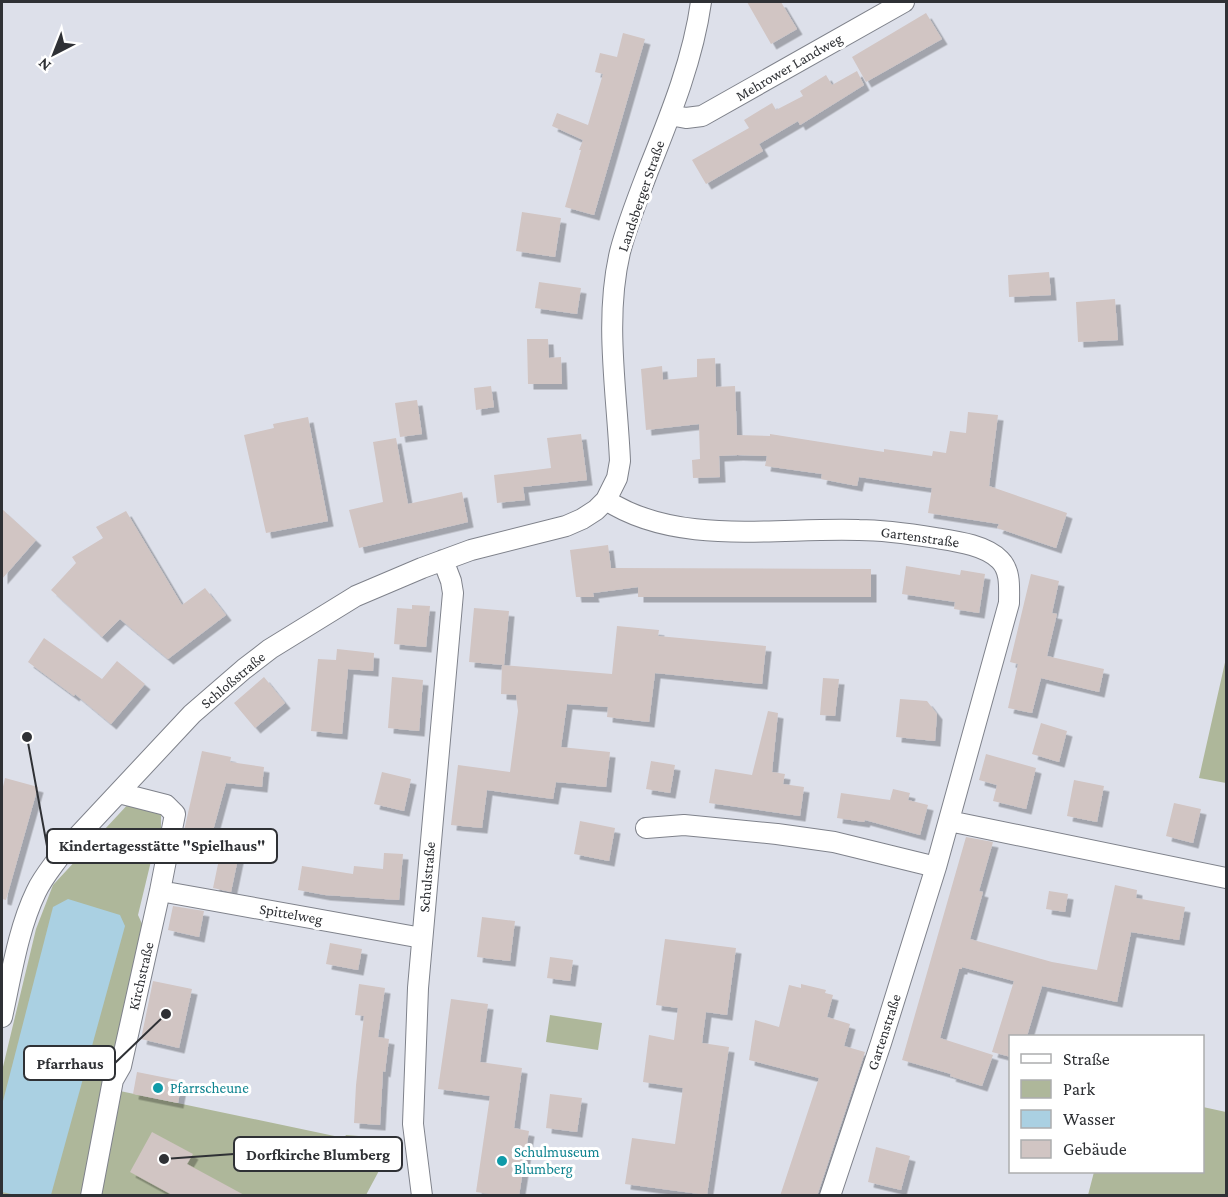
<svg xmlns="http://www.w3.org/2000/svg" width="1228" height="1197" font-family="'Crimson Pro',serif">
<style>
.green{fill:#aeb79a}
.water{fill:#aad0e2}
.building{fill:#d1c5c3;filter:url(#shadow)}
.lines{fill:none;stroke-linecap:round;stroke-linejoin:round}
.minor-casing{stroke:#7f828b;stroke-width:22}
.minor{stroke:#fff;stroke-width:20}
.culture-dot{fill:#0f9aa8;stroke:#fff;stroke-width:2}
.labels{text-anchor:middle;stroke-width:6;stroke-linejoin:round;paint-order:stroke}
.street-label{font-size:15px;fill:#2f3135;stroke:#fff}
.culture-label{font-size:15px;fill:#0d838f;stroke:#fff;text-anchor:start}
.leader{fill:none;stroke:#2f3135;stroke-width:2}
.callout-dot{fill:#2f3135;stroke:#fff;stroke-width:2}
.callout{fill:#fff;stroke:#2f3135;stroke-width:2}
.callout-label{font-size:16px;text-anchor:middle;font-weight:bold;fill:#2f3135}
</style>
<defs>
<filter id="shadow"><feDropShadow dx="5.5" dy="5.5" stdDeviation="0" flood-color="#0004"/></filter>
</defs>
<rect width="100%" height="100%" fill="#dde0ea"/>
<path class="green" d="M1226,658V783L1199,778Z
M131,801L161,808V854L151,861L138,915L143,926L86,1195L2,1196V1071L36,929L53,885Z
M550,1015L602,1023L598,1050L546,1042Z
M120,1091L344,1138L346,1135L396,1139L366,1195L99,1196Z
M1203,1107L1226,1112V1195H1088L1094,1172H1202Z"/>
<path class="water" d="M68,899L120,915L125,926L51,1195H16L2,1192V1105L53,907Z"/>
<path class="building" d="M747,2H781L797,29L771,44Z
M926,13L942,39L866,82L852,57Z
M623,33L645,39L594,215L565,207L581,150H579L583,140L552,126L557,113L588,125L603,74L595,72L600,53L617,57Z
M857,71L864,85L800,125L798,121L759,144L763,151L706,184L692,160L749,128L744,120L772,103L776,110L803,96L800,91L826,75L832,85Z
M522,212L561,218L555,257L516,251Z
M1049,272L1051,295L1009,297L1008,275Z
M539,282L581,288L577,314L535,308Z
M1115,299L1118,340L1078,342L1076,302Z
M527,339H548L549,358L561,357L562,384H528Z
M715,358L716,387L735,386L737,435L770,436V434L884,452V449L932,456L933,451L946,453L950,431L966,433L968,412L998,415L989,486L1067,513L1056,548L997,528L999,524L928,513L932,488L859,477L857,486L821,479L822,474L765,466L767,456L738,455L719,456L720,477L693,478L692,460L700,459L699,424L646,430L641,369L662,366L663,380L697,377V359Z
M491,386L494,407L476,410L474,388Z
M417,400L422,434L400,437L395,403Z
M308,417L328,521L266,533L244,435L274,428L273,424Z
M581,434L587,480L523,487L525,500L497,503L494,475L551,468L547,438Z
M396,438L408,504L462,492L468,522L359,548L349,510L383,502L373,442Z
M2,509L36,540L2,579Z
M126,511L182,605L205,588L226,615L168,659L120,619L102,637L51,590L76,563L72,557L103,538L96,527Z
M608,545L611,568L871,569V597H638V587L593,593L594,597H576L570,550Z
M906,566L960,575L961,570L985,574L979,613L954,609L955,602L902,594Z
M1031,574L1059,581L1052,613L1057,614L1047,656L1104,669L1099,692L1041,678L1032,713L1008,708L1018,664L1010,662Z
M412,605L430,606L426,647L394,644L397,608L412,609Z
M474,608L509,611L504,665L469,662Z
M617,626L659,630L658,636L766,646L762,684L655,673L649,722L607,717L608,707L567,704L561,747L610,752L606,787L556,782L553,799L487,790L482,828L451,825L458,765L510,772L518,711L516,695L501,694L502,665L612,674Z
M44,638L102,679L117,661L145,684L111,724L75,694L74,696L28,662Z
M337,649L374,653L373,671L348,669L342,734L311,731L318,659L336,660Z
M264,677L285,703L255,728L234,703Z
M392,677L423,680L419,731L388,728Z
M823,678L839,679L835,716L820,715Z
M900,699L927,701L937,714L935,741L896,737Z
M768,711L778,713L772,772L785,774L783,784L804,787L800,816L709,803L715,769L752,775Z
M1041,723L1067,731L1059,762L1032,754Z
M202,751L231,757L230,762L264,767L262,787L226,783L211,838L184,831Z
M986,754L1036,768L1026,809L993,801L997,785L979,780Z
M651,761L675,765L670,793L646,789Z
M382,772L411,779L404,811L374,804Z
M5,778L38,787L6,900L2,899V791Z
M1074,780L1104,786L1097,822L1067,816Z
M893,789L910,793L908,800L928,805L920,835L865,820L864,822L837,818L841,793L890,800Z
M1174,803L1201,809L1193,843L1166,836Z
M580,821L615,828L609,861L574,854Z
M966,837L993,842L979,891L983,892L970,939L1052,962L1097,970L1115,885L1137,890L1136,898L1185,907L1179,940L1131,932L1117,1002L1042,986L1027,1036H1011V1057L992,1052L1014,981L962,967V969H959L940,1038L993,1055L982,1086L950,1076L951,1074L902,1060Z
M222,845L240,849L231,892L213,888Z
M384,853L403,854L399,900L325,895L298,890L302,866L353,874L354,866L383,869Z
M1049,891L1068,894L1065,912L1046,909Z
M173,906L204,911L199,937L168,930Z
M482,917L515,921L510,961L477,957Z
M665,939L736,948L727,1015L706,1012L702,1043L729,1047L707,1195L625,1184L632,1138L675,1144L683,1088L643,1082L649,1035L674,1040L678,1008L656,1005Z
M330,943L362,949L358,970L326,964Z
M550,957L573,960L570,981L547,978Z
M153,981L192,989L179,1048L141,1039Z
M359,984L385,988L378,1037L389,1039L385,1072L383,1071L380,1125L354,1123L356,1085L364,1016L355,1015Z
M801,984L826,990L825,993L833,995L827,1017L850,1024L844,1046L865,1052L817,1196H780L819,1078L749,1060L755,1020L779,1027L789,985L801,988Z
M451,999L488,1004L480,1062L522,1068L514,1128L529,1131L519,1196H502L476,1192L490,1096L438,1089Z
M137,1072L182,1081L178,1103L133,1094Z
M550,1094L582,1098L577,1132L546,1128Z
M152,1132L193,1154L187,1164L246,1196H174L130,1172Z
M876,1147L910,1156L901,1190L868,1182Z"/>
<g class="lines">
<defs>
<path id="minor" d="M670,115L686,118L702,116L904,2
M606,500C678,547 777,527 859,530C885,530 911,534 936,538C955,541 986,545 1000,560C1011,571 1009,588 1009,603L936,867L881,1043L830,1196
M949,821L1226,878
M646,828L684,825L777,834L834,842L936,867
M160,891L422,938
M2,1017C11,977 18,929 36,892C43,877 53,866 62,853L192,714L244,669L270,649L356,596L422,568L471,550L566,526L582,519L596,510L606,500L617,478L620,461C617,392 604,320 620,252C627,225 638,197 648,171C670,116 693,60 701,2
M91,1196L113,1080L121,1066L160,891L175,814L166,805L119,793
M422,1196L413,1124L418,988L453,593L451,581L443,560"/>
</defs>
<use href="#minor" class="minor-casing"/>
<use href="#minor" class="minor"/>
</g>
<g class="culture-dot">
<circle cx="158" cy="1088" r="6"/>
<circle cx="502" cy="1161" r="6"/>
</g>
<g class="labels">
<g class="street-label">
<text transform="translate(789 67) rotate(-30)" y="5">Mehrower Landweg</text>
<text transform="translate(641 196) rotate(-71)" y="5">Landsberger Straße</text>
<text transform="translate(920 537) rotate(8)" y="5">Gartenstraße</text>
<text transform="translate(233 680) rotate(-40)" y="5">Schloßstraße</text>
<text transform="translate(427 877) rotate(-85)" y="5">Schulstraße</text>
<text transform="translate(291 914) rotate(10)" y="5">Spittelweg</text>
<text transform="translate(141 976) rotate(-77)" y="5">Kirchstraße</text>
<text transform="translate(884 1032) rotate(-72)" y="5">Gartenstraße</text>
</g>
<g class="culture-label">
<text x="170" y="1093">Pfarrscheune</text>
<text x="514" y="1157">Schulmuseum<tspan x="514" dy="17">Blumberg</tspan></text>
</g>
</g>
<path class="leader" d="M27 737L47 846M166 1014L115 1063M164 1159L234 1154"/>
<g class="callout-dot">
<circle cx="27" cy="737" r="6"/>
<circle cx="166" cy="1014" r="6"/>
<circle cx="164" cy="1159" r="6"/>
</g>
<g class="callout">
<rect x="47" y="829" width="230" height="34" rx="6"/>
<rect x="24" y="1046" width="91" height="34" rx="6"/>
<rect x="234" y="1137" width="168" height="34" rx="6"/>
</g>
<g class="callout-label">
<text x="162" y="851">Kindertagesstätte "Spielhaus"</text>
<text x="70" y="1069">Pfarrhaus</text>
<text x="318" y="1160">Dorfkirche Blumberg</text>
</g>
<rect width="1228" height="1197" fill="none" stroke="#2f3135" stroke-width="6"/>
<rect x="1009" y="1035" width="195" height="138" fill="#ffffff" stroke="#acadae" stroke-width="1.5"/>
<rect x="1021" y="1054" width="30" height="9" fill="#ffffff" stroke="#acadae" stroke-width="1.5"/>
<text x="1063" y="1065" font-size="18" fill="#2f3135">Straße</text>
<rect x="1021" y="1080" width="30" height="18" fill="#aeb79a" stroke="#acadae" stroke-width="1.5"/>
<text x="1063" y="1095" font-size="18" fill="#2f3135">Park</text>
<rect x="1021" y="1110" width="30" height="18" fill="#aad0e2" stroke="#acadae" stroke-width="1.5"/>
<text x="1063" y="1125" font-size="18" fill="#2f3135">Wasser</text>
<rect x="1021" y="1140" width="30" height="18" fill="#d1c5c3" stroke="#acadae" stroke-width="1.5"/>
<text x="1063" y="1155" font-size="18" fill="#2f3135">Gebäude</text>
<g transform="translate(54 54) rotate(222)" stroke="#ffffff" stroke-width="4.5" paint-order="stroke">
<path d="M0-4.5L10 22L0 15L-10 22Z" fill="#2f3135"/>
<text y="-9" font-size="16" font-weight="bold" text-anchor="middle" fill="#2f3135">N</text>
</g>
</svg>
